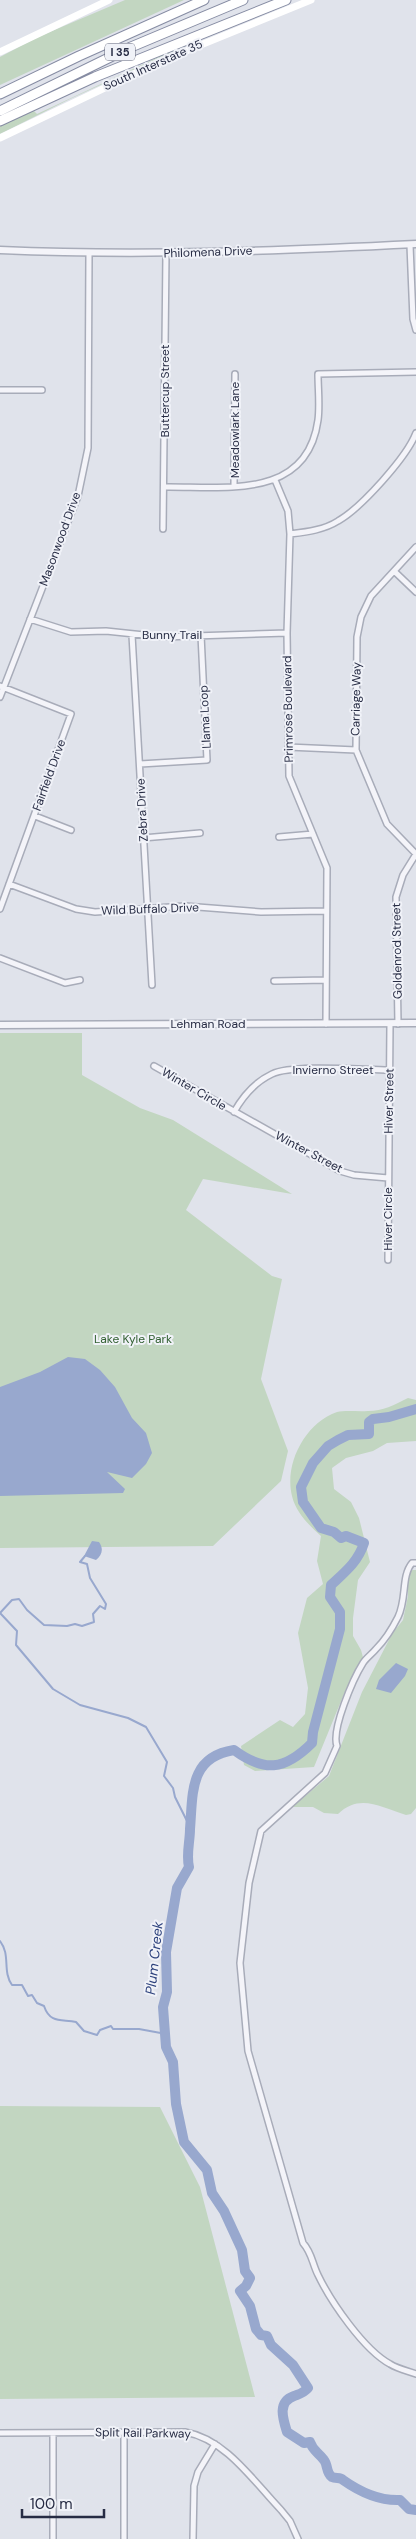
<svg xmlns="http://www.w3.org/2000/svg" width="416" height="2539" font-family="'DM Sans',sans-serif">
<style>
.green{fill:#c2d6c1}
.water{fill:#98a8ce}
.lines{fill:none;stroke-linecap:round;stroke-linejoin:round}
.stream{stroke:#98a8ce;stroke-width:2}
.river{stroke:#98a8ce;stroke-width:10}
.minor-casing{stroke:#a8acb9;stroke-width:8}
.tertiary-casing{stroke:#a8acb9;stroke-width:9}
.motorway-casing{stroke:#868ca3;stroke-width:11}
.minor{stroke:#f4f4f9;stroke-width:5}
.tertiary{stroke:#f4f4f9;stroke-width:6}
.secondary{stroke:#fff;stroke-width:7}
.motorway{stroke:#fff;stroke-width:9}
.labels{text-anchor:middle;stroke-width:4;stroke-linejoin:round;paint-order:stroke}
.shield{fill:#f0f2f8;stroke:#63677a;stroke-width:1}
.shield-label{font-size:11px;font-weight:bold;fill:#272c44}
.street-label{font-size:12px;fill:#272c44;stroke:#f0f2f8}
.park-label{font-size:12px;fill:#336133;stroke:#f0f2f8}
.water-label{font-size:14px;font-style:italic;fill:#2d427d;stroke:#f0f2f8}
</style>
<rect width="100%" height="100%" fill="#e0e3eb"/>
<path class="green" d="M125,0H184L0,85V57L38,37Z
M229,26L70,99L0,134V126L33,110L37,114L165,54V52Z
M0,1033H82V1075L140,1108L173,1120L292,1194L203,1179L186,1210L272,1276L282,1279L261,1379L288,1451L281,1481L213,1546L0,1548Z
M408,1398L416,1400V1441L387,1443L373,1451L346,1458L332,1468L334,1489L351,1502L359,1518L370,1562L358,1580L353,1618V1636L361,1650L364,1661L346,1689L314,1767L255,1771L244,1765L241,1746L280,1720L293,1727L305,1714L308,1688L298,1633L307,1598L323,1584L317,1561L321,1536C309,1525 296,1513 292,1496C284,1464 305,1423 337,1412C346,1410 359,1412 368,1411C383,1411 394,1405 408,1398Z
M412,1570H416V1808L411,1814L406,1815C380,1807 360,1793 338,1814L324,1813L313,1807H292L329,1776L362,1692L392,1634L403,1620L408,1596V1574Z
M0,2106L160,2107L200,2187L255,2397L0,2399Z"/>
<path class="water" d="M68,1357L85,1359L100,1370L115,1387L132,1418L146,1433L152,1453L146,1464L132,1478L107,1472L125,1489L123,1493L0,1496V1387L40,1372Z
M92,1541L99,1542C104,1549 102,1555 96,1560L84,1556Z
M396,1663L408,1669L405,1676L391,1693L376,1689L379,1680Z"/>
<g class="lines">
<path class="stream" d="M85,1556L80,1562L87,1564L90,1578L106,1604L105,1609L100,1606L93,1614L94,1622L82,1626L75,1624L67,1626L44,1625L27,1610L19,1599L12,1600L0,1613L17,1631L16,1645L53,1689L80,1705L128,1718L146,1727L167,1762L164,1776L173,1788L175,1797L190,1827
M0,1941C11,1955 2,1971 12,1985H22L28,1996L32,1995L37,2003L44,2006C50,2024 62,2019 76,2022L84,2031L97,2035L100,2030L111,2026L113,2029H139L166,2034"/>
<path class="river" d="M416,1409L389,1417L373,1419L369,1422V1434L348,1435L338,1440L328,1446L313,1463L301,1487L303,1502L321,1528L334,1532L341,1538L346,1536L364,1543C358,1562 345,1572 331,1585L330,1597L340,1612V1629L313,1732L312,1743C284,1771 264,1772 234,1750C189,1757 193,1793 190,1829C190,1842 186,1854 189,1867L177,1888L166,1952L167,1992L163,2007L166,2047L173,2062L176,2104L184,2142L207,2170L212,2193L224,2211L242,2250L245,2271L250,2278L246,2286L240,2291L250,2306L256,2329L261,2335L267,2336L271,2345L293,2365L308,2388C304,2393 299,2394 294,2396C277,2402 283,2419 287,2432L304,2443L310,2442C313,2451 318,2452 324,2460C328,2465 326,2473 332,2477C336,2479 340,2477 343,2480C360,2492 379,2501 400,2500L409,2509L416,2510"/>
<defs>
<path id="minor" d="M410,245L413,319L416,330
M0,390H42
M275,480L288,511L290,534L287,633L289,776L327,868L326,1024
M234,486L235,374
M164,487C223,486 307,501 318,420C320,405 318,389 318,374L416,372
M163,529L166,254
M290,534C306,532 324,530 338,521C361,508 407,457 416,433
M416,547L371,596L361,617L357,637L356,750L387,824L416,854
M394,571L416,592
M30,619L71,632L106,631L163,637L287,633
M132,635L152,985
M0,686L71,714L0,909
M0,697L78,496L88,448L89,254
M288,747L356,750
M140,764L207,760L201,635
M35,816L71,830
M279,837L313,834
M143,838L200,833
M9,884L76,909L95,912L185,906L261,912L326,911
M0,958L65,983L80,980
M274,981L326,980
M398,1024L396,897L403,875L416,854
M154,1066L340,1171L354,1175L388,1178
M234,1112C243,1096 255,1082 272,1074C293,1064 363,1070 389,1070
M388,1260L390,1024
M416,1563H412C401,1576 407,1599 398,1617C392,1629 385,1640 376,1649C372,1654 366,1658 363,1663C353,1679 331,1730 337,1746L325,1773L261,1831L249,1883L240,1963L248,2051L303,2243C312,2253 312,2263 318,2275C331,2302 364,2350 390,2364C398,2369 408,2371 416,2374
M124,2432V2539
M0,2433L185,2432C226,2439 254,2482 281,2510L290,2521L298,2539
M53,2539V2433
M193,2539L194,2486L198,2472L215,2444"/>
<path id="tertiary" d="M0,250C139,256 277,251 416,244
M0,1025L416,1023"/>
<path id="motorway" d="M0,94L79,56L204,0
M0,111L131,47L243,0
M0,121L95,77L286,0"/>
</defs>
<use href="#minor" class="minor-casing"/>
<use href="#tertiary" class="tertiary-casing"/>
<use href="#motorway" class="motorway-casing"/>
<use href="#minor" class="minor"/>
<use href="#tertiary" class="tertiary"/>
<path class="secondary" d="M0,52L109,0
M0,138L159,62L311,0"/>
<use href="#motorway" class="motorway"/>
</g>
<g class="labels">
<rect class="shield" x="105" y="43.5" width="30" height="17" rx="4"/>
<g class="shield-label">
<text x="120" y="56">I 35</text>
</g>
<g class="street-label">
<text transform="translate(153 65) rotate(-24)" y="4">South Interstate 35</text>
<text transform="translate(208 252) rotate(-2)" y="4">Philomena Drive</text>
<text transform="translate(165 391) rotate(-90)" y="4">Buttercup Street</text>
<text transform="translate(235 430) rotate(-90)" y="4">Meadowlark Lane</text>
<text transform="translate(60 539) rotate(-70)" y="4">Masonwood Drive</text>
<text x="172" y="639">Bunny Trail</text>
<text transform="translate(356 699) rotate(-89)" y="4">Carriage Way</text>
<text transform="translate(288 709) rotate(-91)" y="4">Primrose Boulevard</text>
<text transform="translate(205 717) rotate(-93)" y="4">Llama Loop</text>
<text transform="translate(49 775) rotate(-70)" y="4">Fairfield Drive</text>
<text transform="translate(142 810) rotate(-93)" y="4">Zebra Drive</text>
<text transform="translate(150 909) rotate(-2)" y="4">Wild Buffalo Drive</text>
<text transform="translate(397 951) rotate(-91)" y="4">Goldenrod Street</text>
<text x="208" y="1028">Lehman Road</text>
<text x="333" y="1074">Invierno Street</text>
<text transform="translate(194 1089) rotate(30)" y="4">Winter Circle</text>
<text transform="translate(389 1101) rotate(-89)" y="4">Hiver Street</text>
<text transform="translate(309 1152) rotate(28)" y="4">Winter Street</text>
<text transform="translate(388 1219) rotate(-90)" y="4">Hiver Circle</text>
<text transform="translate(143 2433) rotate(1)" y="4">Split Rail Parkway</text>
</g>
<g class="park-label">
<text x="133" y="1343">Lake Kyle Park</text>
</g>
<g class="water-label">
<text transform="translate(154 1958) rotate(-84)" y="5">Plum Creek</text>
</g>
</g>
<path d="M22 2509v8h82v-8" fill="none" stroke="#272c44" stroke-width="2.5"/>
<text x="30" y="2509" font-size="15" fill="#272c44" stroke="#f0f2f8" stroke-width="4" paint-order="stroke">100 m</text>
</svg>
